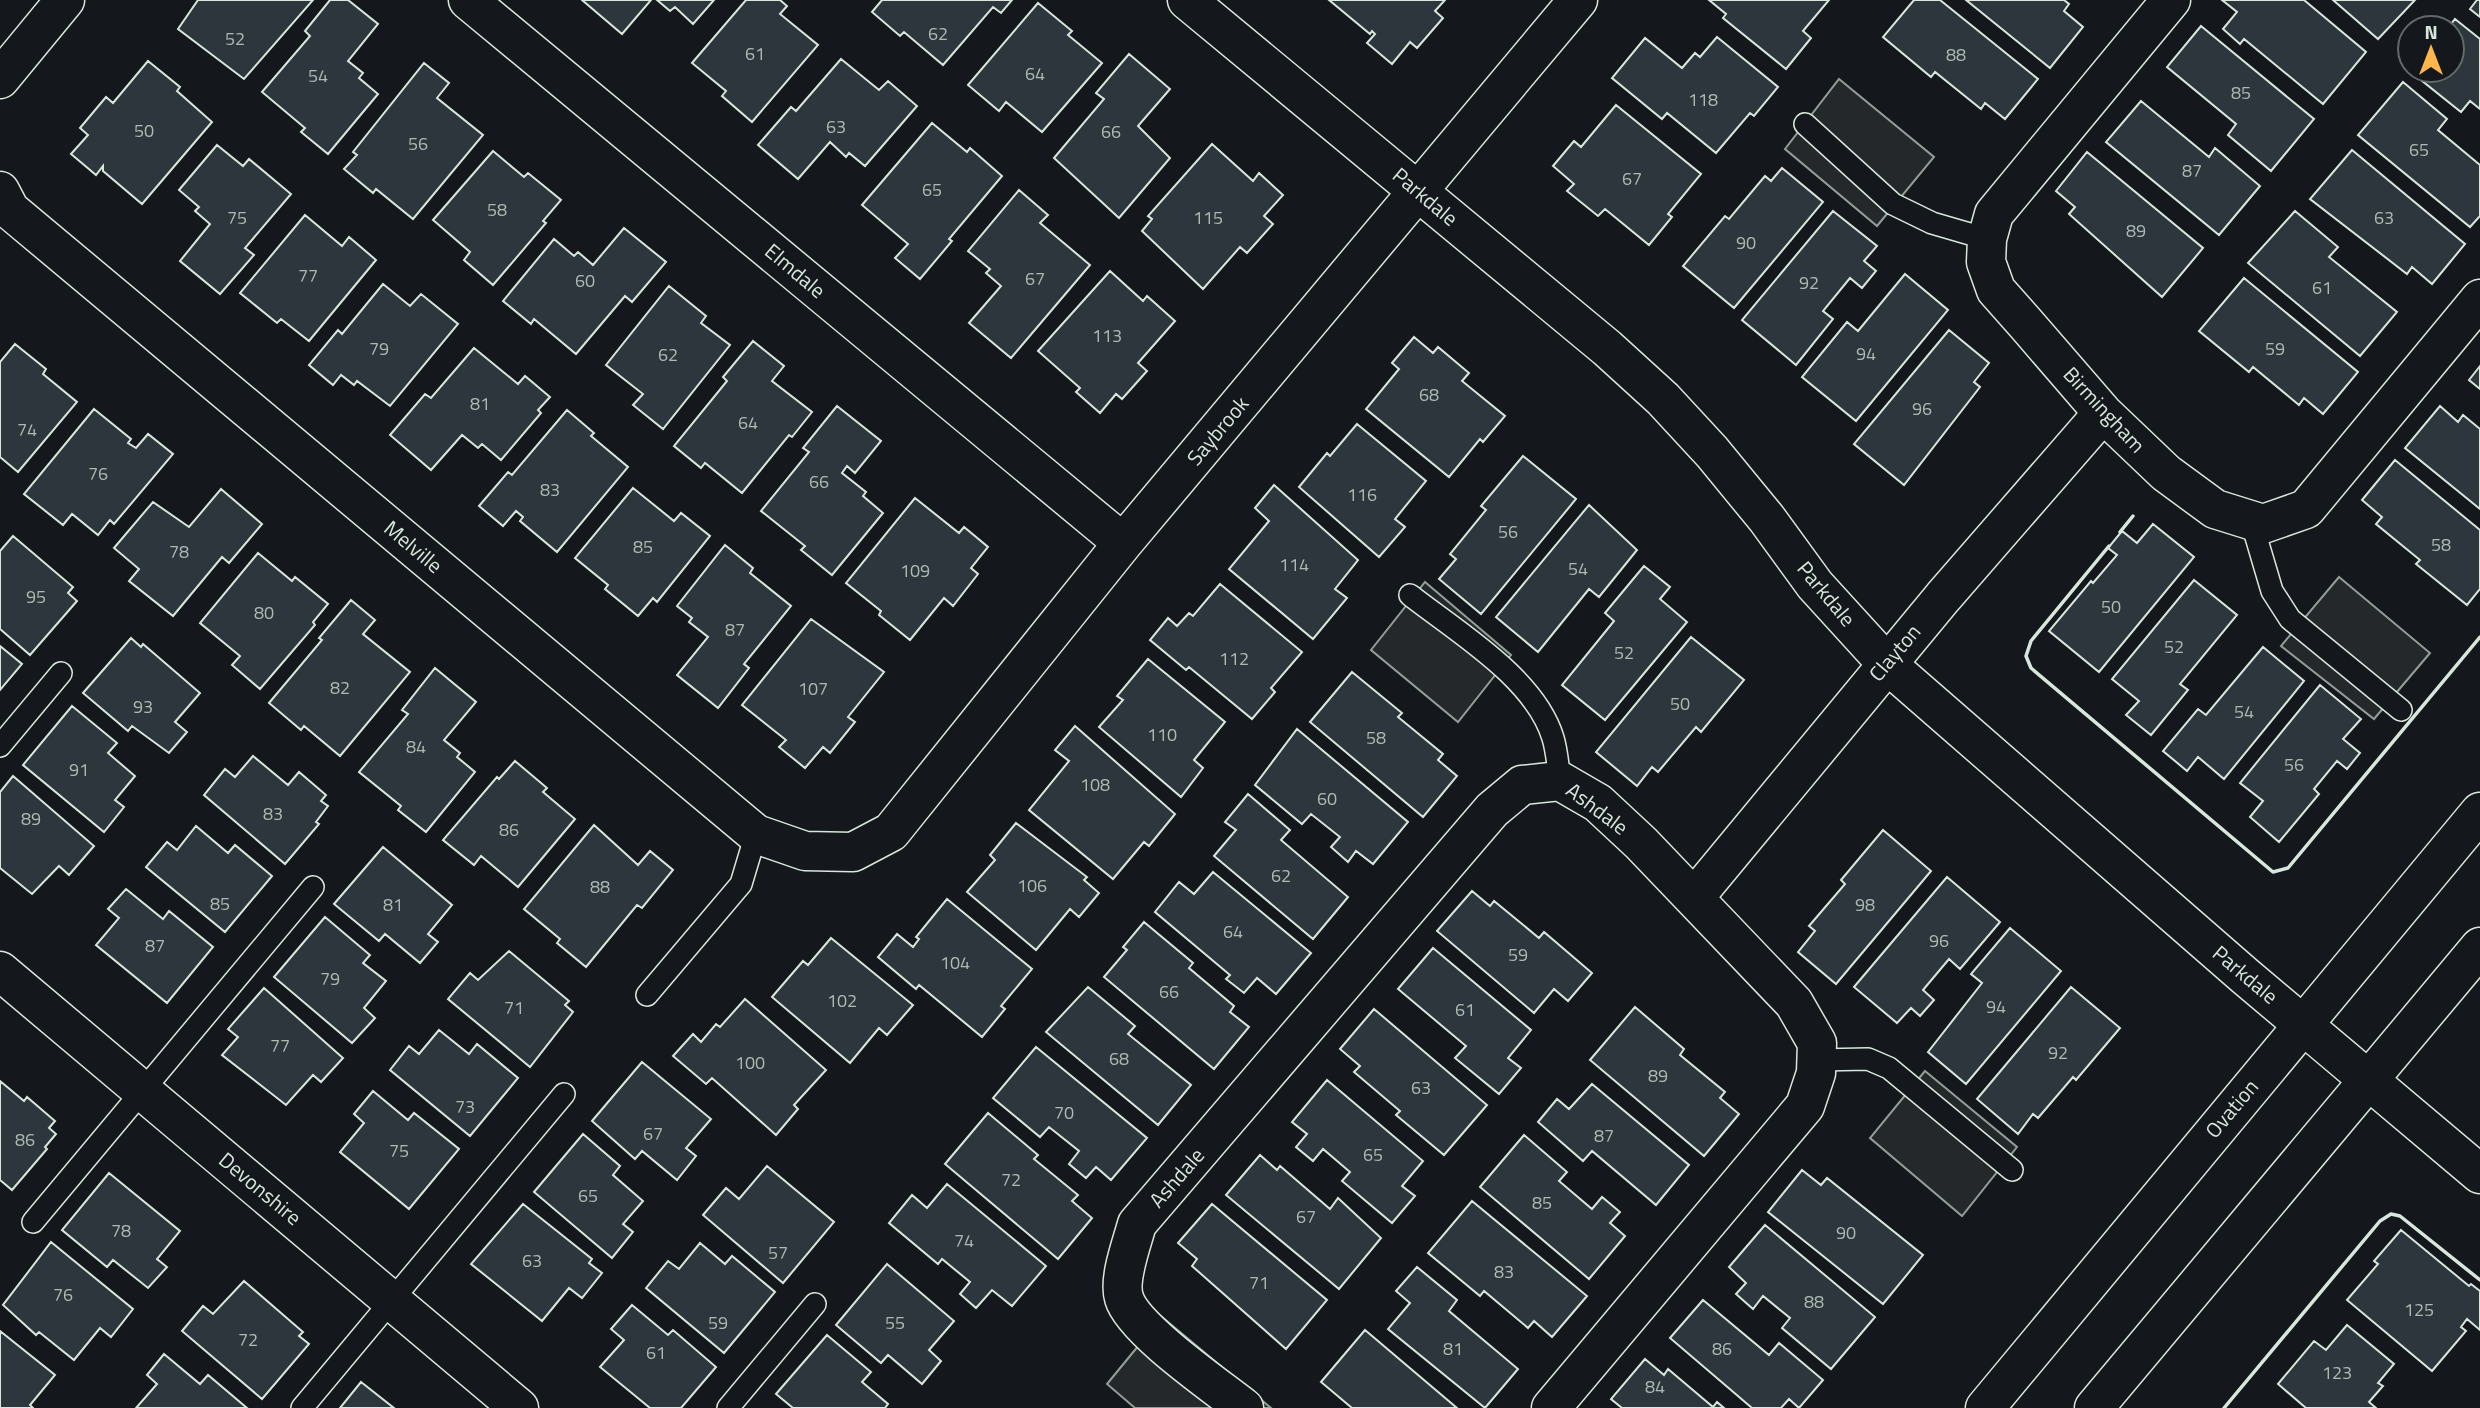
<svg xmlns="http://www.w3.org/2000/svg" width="2480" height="1408" font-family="'Titillium Web',sans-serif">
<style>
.parking{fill:#24282b;stroke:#939e99;stroke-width:2}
.building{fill:#2c363c;stroke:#d8e6dc;stroke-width:2}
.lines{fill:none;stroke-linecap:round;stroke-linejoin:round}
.service-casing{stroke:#d8e6dc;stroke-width:24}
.minor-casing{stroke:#d8e6dc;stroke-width:41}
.tertiary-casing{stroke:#d8e6dc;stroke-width:41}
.service{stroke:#14181c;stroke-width:21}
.minor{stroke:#14181c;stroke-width:38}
.tertiary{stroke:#14181c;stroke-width:38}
.wall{stroke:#d8e6dc;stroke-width:3.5}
.labels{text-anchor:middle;stroke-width:5;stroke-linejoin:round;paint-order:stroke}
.number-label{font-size:18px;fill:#adbab4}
.street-label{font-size:21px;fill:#d8e6dc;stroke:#14181c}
</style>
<rect width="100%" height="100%" fill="#14181c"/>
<path class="parking" d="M1839,79L1934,157L1877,226L1785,149Z
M2339,577L2430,653L2374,719L2281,646Z
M1425,582L1511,655L1458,722L1371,650Z
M1925,1071L2017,1147L1962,1216L1870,1138Z
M1162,1317L1271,1408H1135L1107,1384Z"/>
<path class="building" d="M198,0H313L244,79L178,29Z
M330,0H348L378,24L348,61L363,73L359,78L378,94L328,154L301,132L305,128L262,92L310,36L305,31Z
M582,0H651L622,34Z
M657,0H714L693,24L675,7L670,11Z
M746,0H780L787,6L780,14L818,45L752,122L722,96L726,91L692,63Z
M882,0H1012L1001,13L993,7L943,65L904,32L900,36L872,12Z
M1329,0H1445L1435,11L1443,18L1417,48L1410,42L1392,64L1367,43L1375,34L1372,31L1370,34Z
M1709,0H1829L1803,31L1811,38L1786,69L1723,18L1726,14Z
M1914,0H1940L2038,79L2005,119L1985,103L1981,109L1935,72L1931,77L1883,37Z
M1966,0H2064L2069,4L2064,11L2083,27L2050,68Z
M2222,0H2304L2366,52L2323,104L2244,39L2240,44L2223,29L2237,12Z
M2333,0H2415L2378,39Z
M2477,0H2480V17L2470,9Z
M1038,3L1072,31L1068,35L1102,63L1042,132L1006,102L999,111L968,85Z
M2455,19L2480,39V109L2470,101L2461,112L2411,72L2452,70V28H2448Z
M2201,26L2314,119L2271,171L2228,135L2236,124L2167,67Z
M1717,37L1778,87L1754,116L1750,113L1716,153L1667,113L1662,119L1612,78L1645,38L1682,68L1695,53L1700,57Z
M1129,54L1170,89L1138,126L1170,158L1119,218L1054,158L1104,99L1096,93Z
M841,59L879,90L888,81L917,106L865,166L849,153L846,157L830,142L798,179L758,145L791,107L796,111Z
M148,61L180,87L177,91L212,122L142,204L103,171V166L96,175L71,154L88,135L80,128L106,97L113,103Z
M424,63L449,83L437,98L483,135L413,219L376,189L373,193L344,169L357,155L353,152Z
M2403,82L2447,119L2438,130L2480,165V216L2470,227L2358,135Z
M2141,101L2209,157L2215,148L2260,186L2219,235L2106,142Z
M1616,105L1701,174L1668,214L1672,217L1649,245L1605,209L1598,216L1567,191L1574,184L1553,166L1574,141L1581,147Z
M932,123L967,152L970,148L1002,176L949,239L952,241L920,279L895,258L908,244L862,205Z
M1212,144L1253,181L1259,173L1283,195L1264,216L1273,224L1247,253L1240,247L1203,289L1142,231L1152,219L1148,216Z
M217,145L243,166L249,159L291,194L245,248L254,255L220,294L180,261L210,224L195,211L199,207L179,190Z
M2352,150L2465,244L2432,284L2412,267L2407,274L2310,199Z
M493,151L524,177L528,173L561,200L543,221L546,223L493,285L464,260L470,252L433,220Z
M2087,152L2203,248L2162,297L2069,214L2075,207L2056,191Z
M1782,168L1823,202L1734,308L1683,266L1725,216L1729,219L1765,176L1771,181Z
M1019,190L1048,215L1040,223L1090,265L1011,358L969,323L1001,286L986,273L990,269L968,251Z
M1833,211L1877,246L1864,261L1876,271L1862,288L1850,278L1823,311L1833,319L1796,365L1742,320Z
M2295,211L2338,247L2329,257L2397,312L2360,356L2248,263Z
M305,215L342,246L349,237L376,260L309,341L281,319L277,323L240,293Z
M624,228L666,262L632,302L625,296L576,354L534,319L531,324L503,301L554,239L574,256L578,252L593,265Z
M1110,271L1143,301L1147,296L1175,321L1138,363L1147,371L1122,399L1116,394L1100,413L1076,392L1080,388L1038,351Z
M1905,274L1948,310L1856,421L1802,377L1847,322L1858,331Z
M2244,278L2358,372L2323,414L2304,398L2299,405L2253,367L2249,372L2199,331Z
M383,284L410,306L421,294L458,324L390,406L357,381L354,385L341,375L333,385L309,365L338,330L342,334Z
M669,286L706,316L701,323L730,345L663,429L633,405L643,394L606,365Z
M1949,330L1989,363L1974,382L1980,387L1904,485L1854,444Z
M1414,337L1433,353L1438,347L1469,373L1462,381L1505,416L1483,442L1480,439L1449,477L1366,409L1399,369L1392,363Z
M753,341L784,366L772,381L812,412L792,437L789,435L742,493L705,463L701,468L674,446L727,381L723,377Z
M15,344L46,369L43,374L77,402L18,472L0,457V362Z
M474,348L518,384L525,376L550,397L538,410L541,413L501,460L482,444L478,448L462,435L431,470L390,435L425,394L431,398Z
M2480,366V389L2469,380Z
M837,406L881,441L855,473L847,466L842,473L866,492L863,496L883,513L832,575L801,550L805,546L761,511L809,452L803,448Z
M2440,406L2458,422L2463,415L2480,429V509L2405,448Z
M94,409L131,439L128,443L136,448L148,434L173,454L114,524L110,520L98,535L72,514L63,525L24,494Z
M567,410L594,433L591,436L628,467L557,552L520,521L523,517L516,511L503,526L479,506L508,472L512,475Z
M1357,424L1426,481L1395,519L1405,527L1379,557L1299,487L1327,453L1330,456Z
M1523,456L1576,499L1481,614L1439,579L1456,559L1450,554L1486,510L1481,506Z
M2395,460L2480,530V589L2467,605L2416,564L2420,560L2376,524L2382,517L2362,500Z
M1274,485L1358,560L1335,589L1347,598L1313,639L1229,569L1269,521L1255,508Z
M633,488L674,521L681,513L710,536L657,602L653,598L638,616L605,589L608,585L575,558Z
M221,489L262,524L229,563L222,557L173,616L129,581L139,569L114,548L153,502L189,527Z
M915,498L959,533L964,527L988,547L971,568L978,574L953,606L944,598L910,640L879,615L881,611L846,583Z
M1589,505L1637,550L1599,597L1589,589L1538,652L1496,617Z
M2153,524L2194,557L2099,672L2049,631L2091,581L2093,583L2117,555L2108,548L2122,531L2137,543Z
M13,536L73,587L68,593L77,601L30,655L0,629V551Z
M725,545L753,568L750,573L791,606L744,664L749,668L718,708L677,675L708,637L689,622L692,618L677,606Z
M258,553L292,581L295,577L328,604L313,622L315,625L260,689L232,665L240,656L200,623Z
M1644,566L1670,587L1660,599L1687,622L1605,720L1562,685L1614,621L1605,613Z
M2194,580L2237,615L2180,684L2188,690L2151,735L2126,715L2139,701L2112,679Z
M1220,584L1302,652L1271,688L1275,692L1252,719L1189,667L1186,670L1150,640L1168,618L1177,626L1189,613L1193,616Z
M351,600L375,620L363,634L410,672L340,756L304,726L301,730L269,703L322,640L319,638Z
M811,619L884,672L848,717L855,722L830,753L823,747L805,768L779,747L786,740L742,705Z
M1691,637L1744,680L1701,732L1696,727L1658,772L1652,767L1637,786L1596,752Z
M131,638L141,647L143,644L200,693L175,722L187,732L169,753L132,726L128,731L83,693Z
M0,646L22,664L0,690Z
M2263,647L2304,681L2224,779L2198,757L2187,771L2163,751L2198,709L2206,715Z
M1148,659L1225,722L1194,760L1203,768L1181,797L1099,727L1123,700L1117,696Z
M435,668L476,702L444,740L460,753L457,757L475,772L426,832L398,810L401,806L359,772L408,714L402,710Z
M1352,672L1402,713L1398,717L1443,754L1438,760L1457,776L1423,817L1310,722Z
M2320,685L2361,719L2343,739L2360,753L2347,769L2337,761L2314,789L2319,794L2279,842L2250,817L2263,801L2240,783Z
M72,706L117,743L108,753L135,776L115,800L124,807L104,832L23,765Z
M1075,726L1175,814L1149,846L1144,842L1113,879L1029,810L1069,761L1055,750Z
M1297,729L1408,822L1373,864L1356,851L1348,862L1331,847L1340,837L1311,814L1302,824L1255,785Z
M253,756L288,785L299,772L326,795L321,801L328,806L316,822L319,824L285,864L204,795L225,769L235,777Z
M515,761L547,788L543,792L575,819L518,887L481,856L474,865L443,840L497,777L499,779Z
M13,776L94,846L69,875L59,866L32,894L0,868V792Z
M1248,794L1290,830L1281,840L1348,897L1313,939L1214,856L1236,830L1225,822Z
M1016,823L1087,877L1084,880L1099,893L1079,917L1070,909L1036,950L967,892L995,860L990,855Z
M594,825L638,865L650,851L673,870L642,908L637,905L586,967L557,943L560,939L524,909Z
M196,826L228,853L235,845L272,876L225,932L146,867L167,842L177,850Z
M1883,830L1931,871L1836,984L1798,952L1815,931L1809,926L1845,884L1841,880Z
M383,847L452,905L428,934L438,942L420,963L385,934L379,941L334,904Z
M1213,872L1311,953L1276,994L1257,978L1244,993L1226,979L1230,975L1155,912L1179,882L1194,894Z
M1947,877L2000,922L1960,969L1949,959L1923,990L1934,1000L1920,1016L1911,1008L1897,1023L1854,987Z
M126,889L163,919L169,911L213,947L167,1003L96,945L119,918L108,909Z
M1472,891L1490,906L1494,901L1539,938L1544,932L1592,973L1568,1001L1554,989L1534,1013L1437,931Z
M947,899L1032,969L1001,1006L1005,1009L982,1037L919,985L916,989L878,957L897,934L913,947L919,939L916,937Z
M325,917L370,955L363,963L386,981L364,1008L375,1018L352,1043L274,977Z
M1144,922L1193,963L1189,968L1234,1006L1230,1012L1249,1027L1214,1069L1104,977L1127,950L1123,947Z
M2010,928L2061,971L1966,1084L1928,1052L1982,983L1971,974Z
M831,938L913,1005L887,1035L879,1028L850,1063L772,997L803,961L808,965Z
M1433,948L1531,1030L1508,1058L1521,1068L1499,1094L1455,1058L1466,1046L1398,989Z
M509,951L569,1001L565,1005L573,1012L530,1067L448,999L470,973L478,980Z
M1088,987L1135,1026L1128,1034L1191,1085L1158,1125L1046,1032Z
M2071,987L2120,1028L2076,1080L2073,1077L2038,1118L2033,1114L2018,1134L1977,1099Z
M264,988L343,1058L321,1082L313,1075L286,1105L222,1055L238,1037L228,1029Z
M745,999L826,1070L794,1105L798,1109L776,1135L712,1078L706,1084L673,1056L693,1034L701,1042L716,1024L720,1027Z
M1635,1007L1684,1049L1680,1055L1725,1092L1720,1098L1739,1114L1704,1156L1590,1060Z
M1374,1009L1487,1105L1444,1155L1396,1115L1400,1111L1354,1072L1360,1066L1340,1049Z
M439,1030L469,1054L477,1044L518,1078L470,1136L390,1070L409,1046L419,1054Z
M1036,1047L1147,1138L1111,1180L1096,1167L1086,1178L1069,1164L1079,1151L1049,1127L1040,1137L993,1098Z
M642,1062L711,1119L686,1148L696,1156L677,1180L642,1151L635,1159L592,1121Z
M1327,1080L1423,1161L1402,1186L1415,1196L1392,1223L1342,1181L1350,1172L1323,1149L1313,1161L1296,1147L1307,1134L1292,1122Z
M0,1081L24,1101L27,1097L55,1121L49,1128L56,1134L45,1147L47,1149L12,1190L0,1180Z
M1592,1084L1689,1165L1656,1205L1592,1151L1583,1161L1538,1122L1557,1099L1569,1109Z
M373,1091L408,1120L414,1113L459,1149L409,1209L340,1152L364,1123L354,1114Z
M988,1113L1038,1155L1034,1159L1078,1195L1072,1201L1092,1218L1058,1259L945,1164Z
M583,1134L620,1166L613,1175L643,1201L623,1224L633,1232L612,1258L534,1192Z
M1524,1135L1567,1172L1559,1181L1592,1209L1602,1197L1620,1212L1610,1223L1625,1236L1589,1279L1480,1187Z
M1260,1155L1277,1170L1280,1166L1330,1209L1338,1198L1381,1238L1339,1289L1226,1195Z
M767,1166L834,1222L783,1283L703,1215L726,1188L739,1199Z
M1802,1170L1821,1185L1827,1178L1923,1255L1883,1304L1768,1212Z
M109,1173L180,1231L157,1259L167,1267L148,1288L113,1260L107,1267L62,1230Z
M947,1184L1046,1266L1012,1306L992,1290L976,1308L960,1294L970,1282L942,1259L938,1264L889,1223L912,1195L927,1208Z
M1472,1201L1587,1296L1552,1337L1534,1321L1528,1328L1484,1291L1480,1296L1428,1253Z
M523,1204L592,1259L589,1263L602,1273L582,1298L569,1288L542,1321L471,1264Z
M1212,1204L1327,1300L1286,1349L1192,1266L1197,1259L1178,1243Z
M1765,1225L1875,1317L1831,1369L1782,1328L1790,1318L1763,1296L1753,1309L1736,1294L1746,1283L1729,1267Z
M2401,1230L2469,1286L2471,1284L2480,1291V1330L2467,1319L2461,1327L2466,1331L2432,1371L2347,1300L2378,1264L2374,1261Z
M51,1242L133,1309L111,1337L100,1328L74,1360L39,1332L36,1335L3,1305Z
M700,1243L725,1264L732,1256L775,1292L724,1353L646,1288L668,1261L679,1269Z
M887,1264L954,1321L929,1350L941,1361L922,1384L888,1355L881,1363L836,1325Z
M1417,1267L1457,1300L1449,1311L1518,1369L1485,1408L1388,1329L1410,1303L1396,1291Z
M244,1281L303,1332L299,1336L309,1344L262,1399L182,1331L203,1306L213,1314Z
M1703,1300L1769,1355L1779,1343L1823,1380L1799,1408L1789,1399L1781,1408H1752L1670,1338Z
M632,1305L668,1335L673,1330L716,1367L681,1408H650L600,1367L624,1340L611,1329Z
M2347,1325L2394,1364L2378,1383L2383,1386L2369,1402L2376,1408H2306L2278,1384L2314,1341L2326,1350Z
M1365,1330L1457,1408H1352L1321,1382Z
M0,1331L55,1375L30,1405L33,1408H0Z
M827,1335L871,1372L862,1382L888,1404L885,1408H793L776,1394Z
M164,1354L200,1384L208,1375L247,1408H136L157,1384L147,1375Z
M1645,1359L1664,1375L1668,1369L1713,1407L1717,1402L1724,1408H1622L1611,1399Z
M361,1382L394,1408H340Z"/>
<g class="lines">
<defs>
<path id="service" d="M1805,124L1893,204L1932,223L1987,239
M2251,520L2272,591L2290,619L2401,710
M1410,595C1457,632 1535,678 1553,738C1557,751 1558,767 1560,781
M0,746L61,673
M647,995L741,884L756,834
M1817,1060L1868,1059L1889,1068L2012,1170
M33,1222L313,887
M302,1408L564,1094
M728,1408L815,1304"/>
<path id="minor" d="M468,0L1123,543
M1187,0L1607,348L1663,399L1712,452L1767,519L1815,585L1887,664L2245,976L2480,1174
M2171,0L1994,214L1987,239L1986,262L1996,290L2027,325L2103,413L2166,473L2215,509L2263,524L2306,509L2480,299
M0,79L65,0
M0,191L10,210L756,834L805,851L853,852L891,832L1123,543L1578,0
M1694,898L1943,597L2103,413
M0,971L519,1408
M1244,1408C1216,1386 1133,1329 1124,1298C1118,1279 1132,1243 1137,1224L1492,810L1522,785L1560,781L1598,803L1641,843L1794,1003L1817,1043L1816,1073L1805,1106L1551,1408"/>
<path id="tertiary" d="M1985,1408L2480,812
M2094,1408L2480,947"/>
</defs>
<use href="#service" class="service-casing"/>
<use href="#minor" class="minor-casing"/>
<use href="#tertiary" class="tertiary-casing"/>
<use href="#service" class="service"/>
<use href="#minor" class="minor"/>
<use href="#tertiary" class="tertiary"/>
<path class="wall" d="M2120,532L2133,516
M2109,546L2031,641L2026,656L2031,668L2273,872L2288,868L2480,637
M2224,1408L2380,1221L2391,1214L2400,1216L2480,1280"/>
</g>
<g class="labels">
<g class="number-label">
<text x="938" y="40">62</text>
<text x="235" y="45">52</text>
<text x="755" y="60">61</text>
<text x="1956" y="61">88</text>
<text x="1035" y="80">64</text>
<text x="318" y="82">54</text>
<text x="2241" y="99">85</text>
<text x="1703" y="106">118</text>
<text x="836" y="133">63</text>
<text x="144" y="137">50</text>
<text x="1111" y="138">66</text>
<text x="418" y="150">56</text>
<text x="2419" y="156">65</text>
<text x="2192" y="177">87</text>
<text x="1632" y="185">67</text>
<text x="932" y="196">65</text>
<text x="497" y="216">58</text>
<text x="237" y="224">75</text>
<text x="1208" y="224">115</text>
<text x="2384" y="224">63</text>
<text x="2136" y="237">89</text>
<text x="1746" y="249">90</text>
<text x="308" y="282">77</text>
<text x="1035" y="285">67</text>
<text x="585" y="287">60</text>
<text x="1809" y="289">92</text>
<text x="2322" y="294">61</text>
<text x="1107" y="342">113</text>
<text x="379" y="355">79</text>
<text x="2275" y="355">59</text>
<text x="1866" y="360">94</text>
<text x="668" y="361">62</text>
<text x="1429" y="401">68</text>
<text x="480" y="410">81</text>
<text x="1922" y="415">96</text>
<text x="748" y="429">64</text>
<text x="27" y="436">74</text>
<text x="98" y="480">76</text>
<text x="819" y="488">66</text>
<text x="550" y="496">83</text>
<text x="1362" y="501">116</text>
<text x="1508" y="538">56</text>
<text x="2441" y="551">58</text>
<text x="643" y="553">85</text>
<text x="179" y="558">78</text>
<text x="1294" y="571">114</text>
<text x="1578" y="575">54</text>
<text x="915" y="577">109</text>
<text x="36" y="603">95</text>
<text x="2111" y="613">50</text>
<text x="264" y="619">80</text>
<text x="735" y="636">87</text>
<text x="2174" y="653">52</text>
<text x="1624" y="659">52</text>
<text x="1234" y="665">112</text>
<text x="340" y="694">82</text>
<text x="813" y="695">107</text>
<text x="1680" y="710">50</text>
<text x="143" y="713">93</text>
<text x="2244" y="718">54</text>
<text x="1162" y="741">110</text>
<text x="1376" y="744">58</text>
<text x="416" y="753">84</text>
<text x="2294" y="771">56</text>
<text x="79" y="776">91</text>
<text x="1095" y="791">108</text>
<text x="1327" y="805">60</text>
<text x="273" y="820">83</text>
<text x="31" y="825">89</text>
<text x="509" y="836">86</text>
<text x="1281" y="882">62</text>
<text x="1032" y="892">106</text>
<text x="600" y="893">88</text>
<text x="220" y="910">85</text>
<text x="393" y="911">81</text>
<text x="1865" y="911">98</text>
<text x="1233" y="938">64</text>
<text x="1939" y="947">96</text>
<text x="155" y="952">87</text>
<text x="1518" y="961">59</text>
<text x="955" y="969">104</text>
<text x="330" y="985">79</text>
<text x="1169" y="998">66</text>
<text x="842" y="1007">102</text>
<text x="1996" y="1013">94</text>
<text x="514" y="1014">71</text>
<text x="1465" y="1016">61</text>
<text x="280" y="1052">77</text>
<text x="2058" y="1059">92</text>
<text x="1119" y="1065">68</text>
<text x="750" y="1069">100</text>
<text x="1658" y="1082">89</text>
<text x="1421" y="1094">63</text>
<text x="465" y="1113">73</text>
<text x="1064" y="1119">70</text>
<text x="653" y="1140">67</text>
<text x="1604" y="1142">87</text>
<text x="25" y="1146">86</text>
<text x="399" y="1157">75</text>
<text x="1373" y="1161">65</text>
<text x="1011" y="1186">72</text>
<text x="588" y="1202">65</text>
<text x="1542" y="1209">85</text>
<text x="1306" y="1223">67</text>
<text x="121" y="1237">78</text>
<text x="1846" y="1239">90</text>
<text x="964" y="1247">74</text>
<text x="778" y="1259">57</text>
<text x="532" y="1267">63</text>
<text x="1504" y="1278">83</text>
<text x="1259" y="1289">71</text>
<text x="63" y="1301">76</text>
<text x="1814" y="1308">88</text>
<text x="2419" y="1316">125</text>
<text x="718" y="1329">59</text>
<text x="895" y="1329">55</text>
<text x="248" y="1346">72</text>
<text x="1453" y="1355">81</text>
<text x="1722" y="1355">86</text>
<text x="656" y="1359">61</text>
<text x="2337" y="1379">123</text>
<text x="1655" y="1393">84</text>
</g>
<g class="street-label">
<text transform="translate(1425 197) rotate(40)" y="7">Parkdale</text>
<text transform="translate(795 271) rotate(40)" y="7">Elmdale</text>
<text transform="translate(2104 410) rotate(47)" y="7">Birmingham</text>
<text transform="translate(1218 431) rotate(-50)" y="7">Saybrook</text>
<text transform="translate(413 547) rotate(40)" y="7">Melville</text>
<text transform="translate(1826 594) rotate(50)" y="7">Parkdale</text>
<text transform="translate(1895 653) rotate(-50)" y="7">Clayton</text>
<text transform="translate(1597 809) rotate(37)" y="7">Ashdale</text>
<text transform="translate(2245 975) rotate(40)" y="7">Parkdale</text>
<text transform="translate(2232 1109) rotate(-50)" y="7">Ovation</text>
<text transform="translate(1177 1178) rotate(-49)" y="7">Ashdale</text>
<text transform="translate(260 1189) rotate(40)" y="7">Devonshire</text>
</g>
</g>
<g transform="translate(2431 49)"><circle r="33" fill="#14181c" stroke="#626a69" stroke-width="2"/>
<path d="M0-5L12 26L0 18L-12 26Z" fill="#ffb74d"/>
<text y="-10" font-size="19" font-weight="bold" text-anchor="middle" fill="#d8e6dc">N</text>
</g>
</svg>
